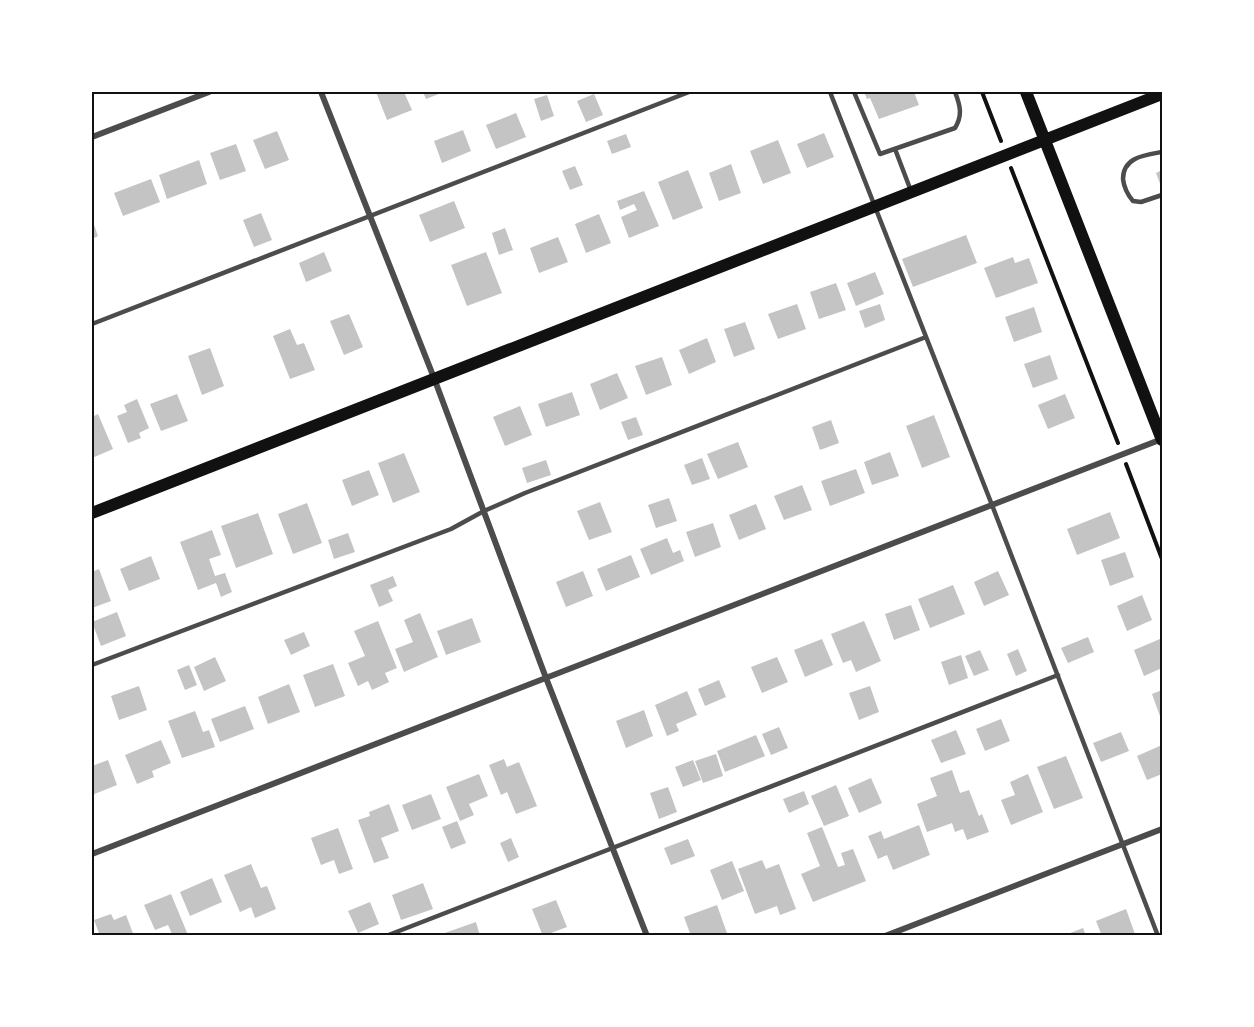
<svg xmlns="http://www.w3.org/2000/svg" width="1254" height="1027" font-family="Spectral,serif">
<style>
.building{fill:#c4c4c4}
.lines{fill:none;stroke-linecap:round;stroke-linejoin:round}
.path{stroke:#111;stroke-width:4}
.service{stroke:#4c4c4c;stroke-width:4.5}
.minor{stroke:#4c4c4c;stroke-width:6}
.secondary{stroke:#111;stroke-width:12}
.neatline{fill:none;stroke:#111;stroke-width:2}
</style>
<rect width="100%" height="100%" fill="#fff"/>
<path class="building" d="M376,92H404L412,110L387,120Z
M423,92H444L426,99Z
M864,92H914L919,105L879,119L870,98L867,99Z
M594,94L603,115L586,122L577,101Z
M547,95L554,116L541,121L534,99Z
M516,113L526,137L496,149L486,125Z
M463,130L471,151L442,163L434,141Z
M277,131L289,160L265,169L253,140Z
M824,133L834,157L807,168L797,144Z
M626,134L631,147L612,154L607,141Z
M778,140L791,173L763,184L750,151Z
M236,144L246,171L220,180L210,153Z
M199,160L207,184L167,199L159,175Z
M731,164L741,193L719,201L709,173Z
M575,166L583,185L570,190L562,171Z
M688,170L703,208L673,220L658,182Z
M1162,170V189L1156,173Z
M151,179L160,202L123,216L114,193Z
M644,191L659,226L629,238L621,217L637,210L634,204L620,210L617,201Z
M454,201L465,228L430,242L419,215Z
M261,213L272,240L254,247L243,220Z
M599,214L611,243L586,253L575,224Z
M92,219L98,236L92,239Z
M505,228L513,250L499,255L492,233Z
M966,235L977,263L913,287L902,259Z
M558,237L568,262L539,273L530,248Z
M324,252L332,271L306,282L299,263Z
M486,252L502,293L467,306L451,265Z
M1013,257L1015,263L1029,258L1038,283L996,298L984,268Z
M875,272L884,294L856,306L847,283Z
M836,283L846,310L819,319L810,292Z
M797,304L806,329L778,339L768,314Z
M880,304L885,320L865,328L859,311Z
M1034,307L1042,332L1014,342L1005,317Z
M349,314L363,347L344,355L330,321Z
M745,322L755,349L734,357L724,329Z
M290,329L297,345L304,343L315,370L290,379L273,336Z
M707,338L716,362L689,374L679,350Z
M210,348L224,386L202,395L188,356Z
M1050,355L1058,379L1033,388L1024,364Z
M662,357L672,385L646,395L635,366Z
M617,373L628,398L600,410L590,384Z
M572,392L580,415L546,427L538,404Z
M177,394L188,421L161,431L150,404Z
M1065,394L1075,418L1048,429L1038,405Z
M137,399L149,428L139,433L141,438L128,443L117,416L127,412L124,405Z
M520,406L532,435L505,446L493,417Z
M98,414L113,449L92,458V417Z
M934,415L950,457L922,468L906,426Z
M636,417L643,435L628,440L621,422Z
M831,420L839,443L820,450L812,427Z
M738,442L748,467L718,479L707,454Z
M890,452L899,476L872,485L864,462Z
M404,453L420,492L393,503L378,463Z
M702,458L710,479L692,485L684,465Z
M546,460L551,475L527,483L522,468Z
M856,469L865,493L830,506L821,481Z
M369,470L379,495L352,506L342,480Z
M802,485L812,510L784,520L774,496Z
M669,498L677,521L656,528L648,505Z
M600,502L612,532L589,540L577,511Z
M307,503L322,543L293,554L278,514Z
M756,504L766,529L739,540L729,515Z
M1110,512L1120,538L1077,555L1067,529Z
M258,513L273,554L236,568L221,526Z
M713,523L721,547L695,557L686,532Z
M212,530L221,555L209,559L215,576L225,573L232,592L221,597L216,583L198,590L180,542Z
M348,533L355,552L334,559L328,540Z
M667,538L673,553L680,550L684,561L651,575L640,549Z
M1125,552L1134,577L1110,586L1101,560Z
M631,555L640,577L606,591L597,569Z
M151,556L160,579L129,591L120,569Z
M99,569L111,601L92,608V572Z
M583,571L593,596L566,607L556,582Z
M998,571L1009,595L984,606L974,582Z
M393,576L397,586L388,590L393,601L379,607L370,585Z
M953,585L965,614L930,628L918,599Z
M1142,595L1152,620L1127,631L1117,606Z
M911,605L920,630L894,640L885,614Z
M117,612L126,636L101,646L92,622Z
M420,613L438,657L404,672L395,649L413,642L404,620Z
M472,618L481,642L446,655L437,631Z
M378,621L397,668L385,673L389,682L372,690L368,681L358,686L348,663L365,656L354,631Z
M864,621L881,661L856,672L851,660L843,663L831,634Z
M304,632L310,646L291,655L284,640Z
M1088,637L1094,652L1068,663L1061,648Z
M822,639L833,665L805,677L794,650Z
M1160,639L1162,645V668L1144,676L1134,650Z
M1018,649L1027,671L1016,676L1007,654Z
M980,650L989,670L974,676L965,656Z
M961,655L968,678L949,685L941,662Z
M215,657L226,681L204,691L194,667Z
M777,657L788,682L762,693L751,667Z
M333,664L345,696L315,707L303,675Z
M189,665L197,685L185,690L177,670Z
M719,680L726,697L705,706L698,689Z
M289,684L300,712L268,724L258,697Z
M139,686L147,710L119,720L111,696Z
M870,686L879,712L859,720L849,693Z
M1162,690V718L1161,719L1152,694Z
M687,691L697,715L676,724L679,731L667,736L655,705Z
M245,706L254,729L220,742L211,719Z
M644,710L653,736L626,748L616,721Z
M195,711L203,732L209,730L215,747L182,758L168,721Z
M1001,719L1010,741L985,751L976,729Z
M779,727L788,748L771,755L762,734Z
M956,730L966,754L941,763L931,740Z
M1121,732L1129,751L1101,762L1093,743Z
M756,735L765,756L725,772L717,751Z
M161,740L171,763L152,771L154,777L137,784L125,755Z
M1162,745V774L1147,780L1137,756Z
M716,754L723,776L703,783L695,761Z
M1066,756L1083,798L1054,809L1037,767Z
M504,759L507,767L519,762L537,806L516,814L507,792L501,795L489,765Z
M108,760L117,785L92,795V766Z
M693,760L701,780L683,787L675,767Z
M952,770L960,793L969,790L979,816L982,814L989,832L967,840L963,829L955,832L952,823L927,832L917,804L937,796L930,778Z
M479,774L488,796L469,804L474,815L460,821L446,787Z
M1028,774L1043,812L1011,825L1001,800L1015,795L1010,782Z
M871,778L882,803L859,813L848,788Z
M836,785L849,816L824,826L811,796Z
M668,787L677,812L659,819L650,793Z
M804,791L809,804L789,813L783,799Z
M431,794L441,819L412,830L402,805Z
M389,804L399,831L381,838L389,858L374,863L358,820L370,816L369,812Z
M457,821L466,843L451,849L442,827Z
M919,825L930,855L893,870L887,855L878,859L868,836L881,831L884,839Z
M822,827L838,867L845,865L841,853L853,849L866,881L813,902L801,874L820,866L807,833Z
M338,828L353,869L339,874L334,860L321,865L311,838Z
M511,838L519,857L508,862L500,843Z
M688,839L695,856L671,865L664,848Z
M762,860L766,869L779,864L796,909L780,915L777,906L755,914L738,869Z
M732,861L744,891L722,900L710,870Z
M251,864L261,888L267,886L276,909L255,918L251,907L240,912L224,875Z
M212,878L222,902L190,916L180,892Z
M423,883L433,909L401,920L392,895Z
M171,894L188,935L186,936H173L168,925L155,930L144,905Z
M556,900L567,927L543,936L532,909Z
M370,902L379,924L358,933L348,911Z
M717,905L728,936H691L684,917Z
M1126,909L1135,934L1102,936L1096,921Z
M111,914L114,920L126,915L134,936H100L94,920Z
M476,922L480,936H439V935Z
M1083,928L1086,936H1065V935Z"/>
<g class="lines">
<path class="path" d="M982,92L1001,141
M1011,168L1118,443
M1126,464L1162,559"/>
<path class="service" d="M830,92L992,505L1158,936
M854,92L880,154L955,128C963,115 960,105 955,92
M895,149L911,191
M1162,152C1145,155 1123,157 1123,179C1124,188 1127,194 1133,201L1141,202L1162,195
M92,324L689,92
M92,665L451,529L484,511L525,493L926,337
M386,936L1058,675"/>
<path class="minor" d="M321,92L434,378L546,678L647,936
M92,137L209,92
M92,854L1162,439
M885,936L1162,829"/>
<path class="secondary" d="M1026,92L1162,440
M92,513L1162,94"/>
</g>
<rect width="1254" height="1027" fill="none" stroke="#ffffff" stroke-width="186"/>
<rect x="93" y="93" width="1068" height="841" class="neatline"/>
</svg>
